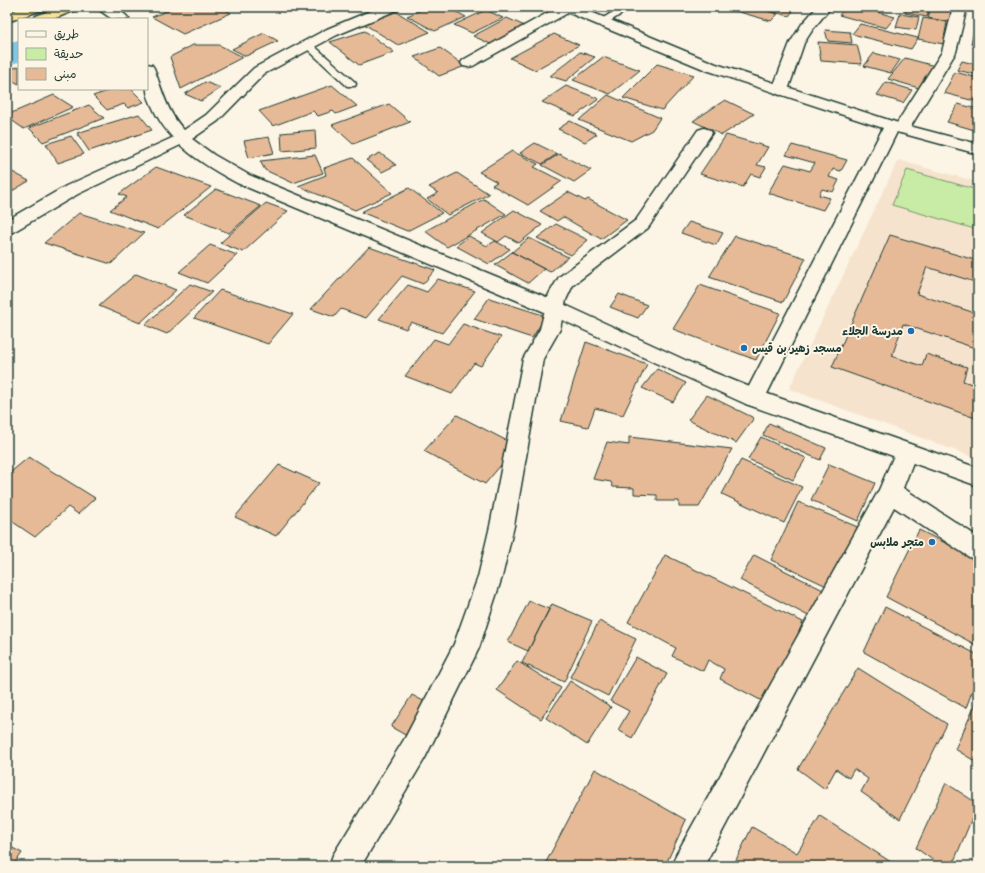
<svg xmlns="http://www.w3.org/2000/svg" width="985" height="873" font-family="'Playpen Sans','Playpen Sans Arabic',sans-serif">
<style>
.built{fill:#f6e3ce}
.green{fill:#c8eca5;stroke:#74946c}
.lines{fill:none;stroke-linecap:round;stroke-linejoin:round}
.river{fill:#83c5e4;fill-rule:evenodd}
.building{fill:#e7ba97;stroke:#1f3d34}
.lane-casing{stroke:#1f3d34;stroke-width:3}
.street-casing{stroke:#1f3d34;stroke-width:3}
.secondary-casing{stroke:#1f3d34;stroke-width:3}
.highway-casing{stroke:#1f3d34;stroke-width:3}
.lane{fill:#fcf5e5;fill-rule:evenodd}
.street{fill:#fcf5e5;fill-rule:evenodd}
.secondary{fill:#fcf5e5;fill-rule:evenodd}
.highway{fill:#fadf96;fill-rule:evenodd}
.poi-dot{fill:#1f6fb2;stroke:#fcf5e5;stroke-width:1.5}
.labels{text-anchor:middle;stroke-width:4;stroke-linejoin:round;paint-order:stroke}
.poi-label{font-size:11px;font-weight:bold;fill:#1f3d34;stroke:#fcf5e5;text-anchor:end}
</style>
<rect width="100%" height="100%" fill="#fcf5e5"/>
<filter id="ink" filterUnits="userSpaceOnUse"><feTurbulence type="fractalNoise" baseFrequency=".025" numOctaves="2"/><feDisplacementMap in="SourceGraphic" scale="8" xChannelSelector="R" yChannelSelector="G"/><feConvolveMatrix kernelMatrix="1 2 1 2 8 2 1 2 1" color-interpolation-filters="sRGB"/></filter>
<g filter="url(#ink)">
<path class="built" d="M898,160L978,182V459L789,389Z"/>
<path class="green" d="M907,170L978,190V230L892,205Z"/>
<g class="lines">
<path class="river" d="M19,40V62L7,65V43Z"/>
</g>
<path class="building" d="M176,7H220L231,13L183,34L152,17Z
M326,7H347L341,11Z
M428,7H447L466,17L435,31L407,16Z
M735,7H750L778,14L771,21L732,10Z
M755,7H796L789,16Z
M846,7H859L895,17L886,28L839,15Z
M907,7H930L927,17L905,13Z
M931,7H953L950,22L928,18Z
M486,10L503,18L472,33L454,25Z
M395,11L430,32L398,45L364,24Z
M900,14L919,17L916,30L896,27Z
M507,18L529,28L495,46L473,36Z
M923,18L947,22L943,44L918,39Z
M975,23H978V46L971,44Z
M860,24L918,38L911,49L852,34Z
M825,30L850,32L852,43L828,41Z
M365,31L394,52L359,65L330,42Z
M264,33L278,41L246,56L232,49Z
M554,34L579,45L535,70L510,58Z
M818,42L857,45L862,64L821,61Z
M193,45H219L243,57L181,89L170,57Z
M440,48L465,66L439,76L414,57Z
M580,52L595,57L566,81L550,76Z
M874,53L900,60L891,73L864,66Z
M603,57L640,70L610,94L573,80Z
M905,58L935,66L919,88L888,79Z
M962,61L978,65V75L957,70Z
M657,64L694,75L662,110L623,98Z
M19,66V84L7,78V71Z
M955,72L978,78V102L944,93Z
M205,82L221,88L201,101L185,94Z
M886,82L912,90L903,103L877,95Z
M332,85L357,106L336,114L333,111L318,116L313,111L273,126L259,111Z
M566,86L599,99L575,116L542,102Z
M114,89H131L144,102L128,108L124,104L107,110L93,96Z
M54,95L73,107L24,129L7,117V115Z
M608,95L660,118L652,130L631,141L579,120Z
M725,100L754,114L722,135L693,121Z
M389,104L410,122L353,144L332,125Z
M958,104L978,109V131L947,122Z
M89,105L104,118L43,142L29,128Z
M139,114L152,130L89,151L77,133Z
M570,121L597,134L585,142L558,129Z
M315,130L316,148L282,151L281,133Z
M726,135L768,147L757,165L766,167L760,177L751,174L743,187L700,174Z
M71,136L84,154L58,163L46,144Z
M269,137L274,153L249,158L244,141Z
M535,143L557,154L542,164L520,153Z
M792,145L847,160L841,171L833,169L829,177L839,180L833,192L822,189L819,195L830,198L823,210L768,193L785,164L810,171L815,163L786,155Z
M512,151L538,164L534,167L562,181L528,205L492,185L497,182L479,172Z
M380,153L396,165L382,172L366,160Z
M559,154L591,170L574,182L542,165Z
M315,155L323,173L293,183L265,170L260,161Z
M353,158L392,193L355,210L298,186L326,175L324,168Z
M156,167L211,187L158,229L110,210L127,197L119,194Z
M7,169L29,181L7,194Z
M457,173L489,194L448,215L427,199L438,193L429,187Z
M409,188L442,213L407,231L361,212Z
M216,189L261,206L229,233L184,215Z
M568,192L585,201L588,199L627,220L601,239L563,217L557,221L540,211Z
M484,199L506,214L447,247L425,231Z
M266,203L288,211L243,252L220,243Z
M514,210L542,225L519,243L506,236L498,242L482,233Z
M79,213L144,233L111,264L44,243Z
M689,222L723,233L716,245L681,233Z
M556,224L588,240L571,255L537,238Z
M890,235L978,261V283L927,267L917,294L978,314V349L903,324L892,356L922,366L926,354L967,367L963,381L978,386V419L832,367Z
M469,236L487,246L495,241L510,249L489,264L456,246Z
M735,236L806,258L783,302L709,277Z
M529,238L568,257L550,272L512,252Z
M210,245L237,255L207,283L179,272Z
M369,247L435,270L423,284L402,276L366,318L341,309L334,317L311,309Z
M512,252L544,269L528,283L495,265Z
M136,274L176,290L140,323L99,306Z
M438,279L475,291L442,333L411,322L406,329L379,319L408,285L427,292Z
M190,284L212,292L167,334L145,325Z
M700,285L780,313L756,360L673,329Z
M220,290L293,314L268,344L194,318Z
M619,294L647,305L638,318L610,307Z
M489,298L546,316L532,338L474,319Z
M463,324L501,337L481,366L474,363L452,394L405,376L434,339L448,344Z
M586,342L647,364L623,415L595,408L588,427L561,421Z
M657,369L686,383L673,402L642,388Z
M707,395L754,418L736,443L688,420Z
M457,415L517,446L485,484L424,451Z
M769,423L826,448L820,460L763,435Z
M629,437L732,449L699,507H679V501H657V495L634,494V488L613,487L611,482L593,479L607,442L629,445Z
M761,437L806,458L793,480L748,459Z
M29,457L95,498L78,514L68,507L35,537L7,518V475Z
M741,460L802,487L784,523L722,494Z
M829,464L875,483L858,521L811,500Z
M279,465L319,483L276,536L235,517Z
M798,502L860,528L831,588L771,560Z
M919,530L978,559V646L886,597Z
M665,555L803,622L768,704L720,679L724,669L708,660L703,671L672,656L676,648L628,622Z
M754,555L827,592L814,619L740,580Z
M529,601L549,609L528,651L508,642Z
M552,604L592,621L564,682L522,663Z
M885,607L978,655V675L966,708L864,652Z
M599,621L636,639L608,696L570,677Z
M636,657L667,674L632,738L618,730L629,711L610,701Z
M517,661L561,688L541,719L497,690Z
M858,668L947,724L900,819L861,792L868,779L854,769L849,778L836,769L825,789L798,769Z
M570,681L611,707L587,745L546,718Z
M412,695L429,704L409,737L391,727Z
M978,699V763L955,749Z
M595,769L686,820L665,866H544Z
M946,783L978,804L952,866H941L916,848Z
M820,816L897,866H733L752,827L797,853Z
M7,845L22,853L13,866H7Z"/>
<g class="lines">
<defs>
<path id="lane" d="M621,7H632L606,24H600L598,22L600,20Z
M308,42L311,43L355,82L356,84L355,86H347L305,47L303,45Z"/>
<path id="street" d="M558,7H575L573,10L473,66L468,67L463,66L461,63L463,60Z
M817,7H831L813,29L804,43L788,90L785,93L780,95L775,93L772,90L790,43L802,24Z
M953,7H967L956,52L908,131L902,133L897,132L762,404L754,406L746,404L743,398L884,126L886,123L892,121L897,123L942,52Z
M704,128L710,130L712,133L648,228L573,285L566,300L560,329L543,359L514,526L502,577L479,648L425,758L361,866H329L333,855L405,738L454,644L478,577L490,526L523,359L540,329L549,294L559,277L636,220L698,130Z
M183,133L189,135L191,138L189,141L78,194L13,232L7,234V220L66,186Z
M906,443L914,446L917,452L903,488L978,537V560L969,557L894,507L704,866H672L676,855L879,490L898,446Z"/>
<path id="secondary" d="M95,7C108,7 121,8 129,19H112Z
M380,7H399L397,10L337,35L264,74L218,121L192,139L214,155L249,175L561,303L698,366L762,392L978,468V486L746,404L684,376L547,313L237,183C204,165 169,144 153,108C151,103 147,96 147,91C146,84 147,72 147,64L152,65L154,68C162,90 167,112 184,130L206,115L254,68L327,29Z
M560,7H579L716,64L898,123L978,144V154L886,129L706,70L562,10Z"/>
<path id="highway" d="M24,7H44L42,10L7,22V13Z
M59,7H78L76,10L53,19H34L36,16Z"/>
</defs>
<use href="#lane" class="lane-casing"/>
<use href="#street" class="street-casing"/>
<use href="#secondary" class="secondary-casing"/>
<use href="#highway" class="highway-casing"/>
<use href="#lane" class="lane"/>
<use href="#street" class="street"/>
<use href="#secondary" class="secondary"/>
<use href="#highway" class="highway"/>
</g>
</g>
<g class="poi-dot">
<circle cx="911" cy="331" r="4"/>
<circle cx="744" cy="348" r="4"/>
<circle cx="932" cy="542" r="4"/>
</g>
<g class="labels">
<g class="poi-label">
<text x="903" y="335">مدرسة الجلاء</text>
<text x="752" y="352" text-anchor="start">مسجد زهير بن قيس</text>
<text x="924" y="546">متجر ملابس</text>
</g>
</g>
<rect width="985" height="873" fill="none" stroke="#fcf5e5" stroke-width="24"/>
<rect x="12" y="12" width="961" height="849" fill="none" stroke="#1f3d34" stroke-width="1.5" filter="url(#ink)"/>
<rect x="18" y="18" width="130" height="72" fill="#fcf5e5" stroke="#a4ab9e"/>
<rect x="26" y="31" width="20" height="6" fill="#fcf5e5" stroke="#a4ab9e"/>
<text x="54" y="38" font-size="12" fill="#1f3d34">طريق</text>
<rect x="26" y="48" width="20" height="12" fill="#c8eca5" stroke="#a4ab9e"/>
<text x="54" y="58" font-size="12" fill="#1f3d34">حديقة</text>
<rect x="26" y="68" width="20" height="12" fill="#e7ba97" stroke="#a4ab9e"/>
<text x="54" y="78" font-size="12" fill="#1f3d34">مبنى</text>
</svg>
